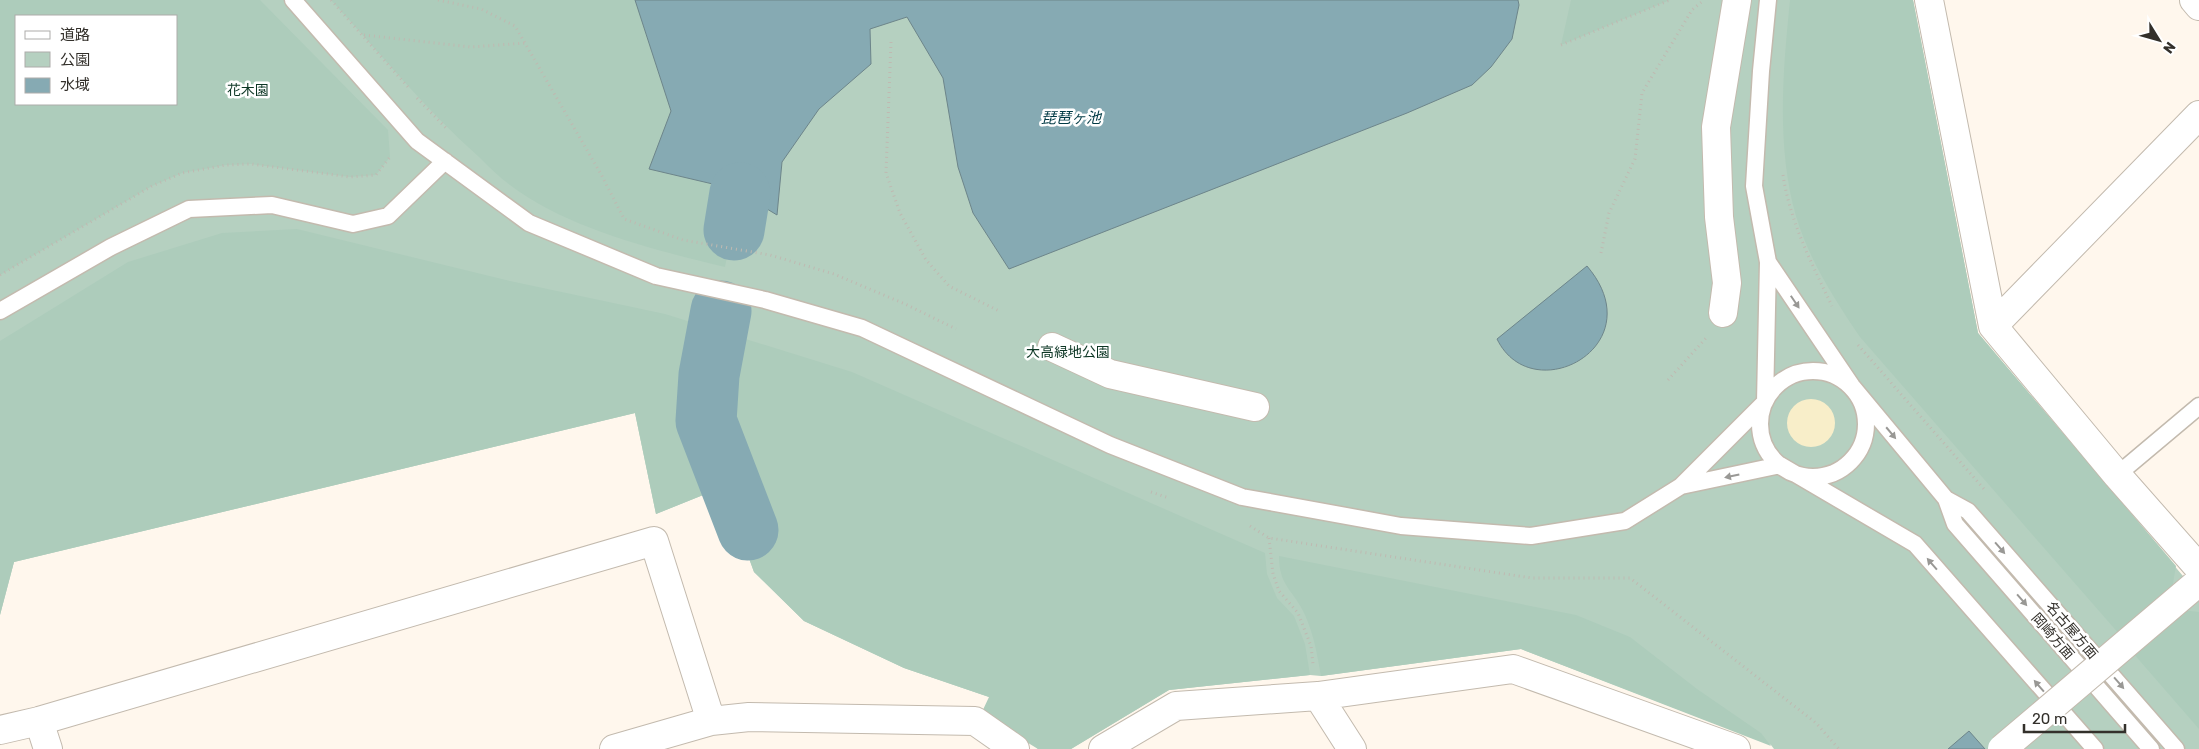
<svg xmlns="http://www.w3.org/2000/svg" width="2199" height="749" font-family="Rubik,'Noto Sans JP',sans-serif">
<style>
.green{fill:#b5d0c0;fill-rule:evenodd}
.forest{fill:#adccbb;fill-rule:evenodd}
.sand{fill:#f8eec9}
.water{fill:#86aab3;stroke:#6d858a}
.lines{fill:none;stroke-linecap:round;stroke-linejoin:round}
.river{stroke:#86aab3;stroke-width:61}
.lane-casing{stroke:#c3baae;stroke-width:19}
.street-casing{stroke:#c3baae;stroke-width:30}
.path{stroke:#bfb9b1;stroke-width:3;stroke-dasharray:1 4;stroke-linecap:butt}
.lane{stroke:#fff;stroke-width:16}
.street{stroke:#fff;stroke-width:28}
.street-bridge-casing{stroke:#c3baae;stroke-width:30;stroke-linecap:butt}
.street-bridge{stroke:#fff;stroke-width:28}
.oneway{fill:#999895}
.labels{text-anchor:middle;stroke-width:5;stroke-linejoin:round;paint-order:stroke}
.park-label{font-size:14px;fill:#0c3624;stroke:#fff}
.street-label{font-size:14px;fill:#33302b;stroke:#fff}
.water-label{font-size:15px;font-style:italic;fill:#003a45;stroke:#fff}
</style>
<rect width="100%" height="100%" fill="#fff7ed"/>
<path class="green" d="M0,0H1913L1978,333L2199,595V749H1774L1771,745L1521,649L1321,676L1310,675L1169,690L1071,749H1038L989,697L904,668L804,621L754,572L723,487L656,514L635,413L14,562L0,615ZM16,16H176V104H16Z"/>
<path class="forest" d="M0,0H260L388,130L390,157L376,175L350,177L251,164L226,165L182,173L152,186L0,275ZM16,16H176V104H16Z
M331,0H635L672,111L650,169L734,189L740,193L725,267C655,250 568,229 510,185C499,177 489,167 479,157C425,109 380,53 331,0Z
M1571,0H1670L1561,45Z
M1790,0H1913L1978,333L2176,566L2171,595L2120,635L1860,337C1835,300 1809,260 1796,216C1776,146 1783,71 1790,0Z
M297,229L510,281L665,314L852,372L1265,553L1267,574L1277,598L1294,616L1305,644L1310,675L1169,690L1071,749H1038L981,714L989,697L904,668L804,621L754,572L723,487L656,514L635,413L14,562L0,615V341L128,262L222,233Z
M1279,556L1576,615L1630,637L1697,689L1761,733L1771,746L1521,649L1321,676C1317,654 1314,635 1305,615C1294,590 1279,587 1279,556Z
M2182,610L2199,612V729L2133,653Z"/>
<path class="sand" d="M1787 423a24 24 0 1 1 48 0a24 24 0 1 1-48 0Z"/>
<path class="water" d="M635,0H1518L1519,5L1512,39L1491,67L1472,85L1407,113L1009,269L973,213L958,167L943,78L907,17L870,29L871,64L819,109L782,162L777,215L734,189L649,169L671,111Z
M1587,266C1655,346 1532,411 1497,339Z
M1969,731L1985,749H1948Z"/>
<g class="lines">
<path class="river" d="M734,230L740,193
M721,311L709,375L706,421L748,530"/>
<defs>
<path id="lane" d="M293,0L417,141L529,223L656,276L765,300L862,328L1110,445L1242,497L1401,526L1531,536L1625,521L1681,486L1765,402L1768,262L1754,186L1761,71L1768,0
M1768,262L1852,386L1946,499L1968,511L2176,749
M0,311L111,247L189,209L272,205L353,224L388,216L445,161
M1760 424a53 53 0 1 1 106 0a53 53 0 1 1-106 0Z
M2117,475L2199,406
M1681,486L1780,465L1915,544L2095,749
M1946,499L1955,524L2151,749"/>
<path id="street" d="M1929,0L1993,326L2117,475L2199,568
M2194,0L2199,6
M1723,313L1727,283L1719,217L1716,127L1737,0
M1993,326L2199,115
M1052,347L1110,374L1255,407
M1318,696L1352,749
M39,721L48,749
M0,730L39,721L654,541L711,721
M614,749L711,721L749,717L975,721L1015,749
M1103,749L1176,706L1318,696L1513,669L1736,749"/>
</defs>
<use href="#lane" class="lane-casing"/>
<use href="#street" class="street-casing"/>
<path class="path" d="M331,0L408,87
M438,0L481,9L515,26L602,176L624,219L683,240L770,255L834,274L905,304L956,329
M364,35L471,47L525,43
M891,42L886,173L900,213L926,260L949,286L999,311
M1561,45L1670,0
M417,98L447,129
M1783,175C1790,222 1812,264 1832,306
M1601,253L1609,213L1635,159L1642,93L1692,10L1704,0
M0,275L152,186L182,173L226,165L251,164L350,177L376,175L390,157
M1858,345L1984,489
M1668,380L1706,338
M1151,492L1169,498
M1250,526L1269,538L1532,578H1630L1816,723L1839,749
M1269,538L1273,574L1279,591L1298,613L1311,646L1313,664"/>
<use href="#lane" class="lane"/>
<use href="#street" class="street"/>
<defs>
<path id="street-bridge" d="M2002,749L2194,586"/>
</defs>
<use href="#street-bridge" class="street-bridge-casing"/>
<use href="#street-bridge" class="street-bridge"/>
</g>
<defs><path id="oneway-solid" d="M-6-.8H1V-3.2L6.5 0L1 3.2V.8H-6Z" transform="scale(1.25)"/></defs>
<g class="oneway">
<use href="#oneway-solid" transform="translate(1795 302) rotate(56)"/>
<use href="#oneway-solid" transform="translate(1891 433) rotate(50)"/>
<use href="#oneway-solid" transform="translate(1732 476) rotate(168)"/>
<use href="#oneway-solid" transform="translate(2000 548) rotate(49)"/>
<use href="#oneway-solid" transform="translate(1932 564) rotate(-131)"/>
<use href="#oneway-solid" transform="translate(2022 600) rotate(49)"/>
<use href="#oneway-solid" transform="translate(2119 683) rotate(49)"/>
<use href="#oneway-solid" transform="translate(2039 686) rotate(-131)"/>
</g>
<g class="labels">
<g class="park-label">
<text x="248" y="95">花木園</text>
<text x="1068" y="357">大高緑地公園</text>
</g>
<g class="street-label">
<text transform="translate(2072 630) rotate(49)" y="5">名古屋方面</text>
<text transform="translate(2053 636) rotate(49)" y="5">岡崎方面</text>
</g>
<g class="water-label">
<text x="1071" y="123">琵琶ヶ池</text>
</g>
</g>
<rect x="15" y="15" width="162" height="90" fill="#ffffff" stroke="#adacaa"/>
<rect x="25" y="31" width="25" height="8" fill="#ffffff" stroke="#adacaa"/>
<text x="60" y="40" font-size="15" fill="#33302b">道路</text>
<rect x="25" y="52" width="25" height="15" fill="#b5d0c0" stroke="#adacaa"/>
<text x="60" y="65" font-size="15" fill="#33302b">公園</text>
<rect x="25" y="78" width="25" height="15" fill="#86aab3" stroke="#adacaa"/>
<text x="60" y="90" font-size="15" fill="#33302b">水域</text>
<g transform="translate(2159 40) rotate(127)" stroke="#ffffff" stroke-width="4" paint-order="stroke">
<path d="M0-4L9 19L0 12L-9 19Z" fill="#33302b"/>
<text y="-8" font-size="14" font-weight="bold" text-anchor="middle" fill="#33302b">N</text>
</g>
<path d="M2024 724v8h101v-8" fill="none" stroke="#33302b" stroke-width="2.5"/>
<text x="2032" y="724" font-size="15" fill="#33302b" stroke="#ffffff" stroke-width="4" paint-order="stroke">20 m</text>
</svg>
